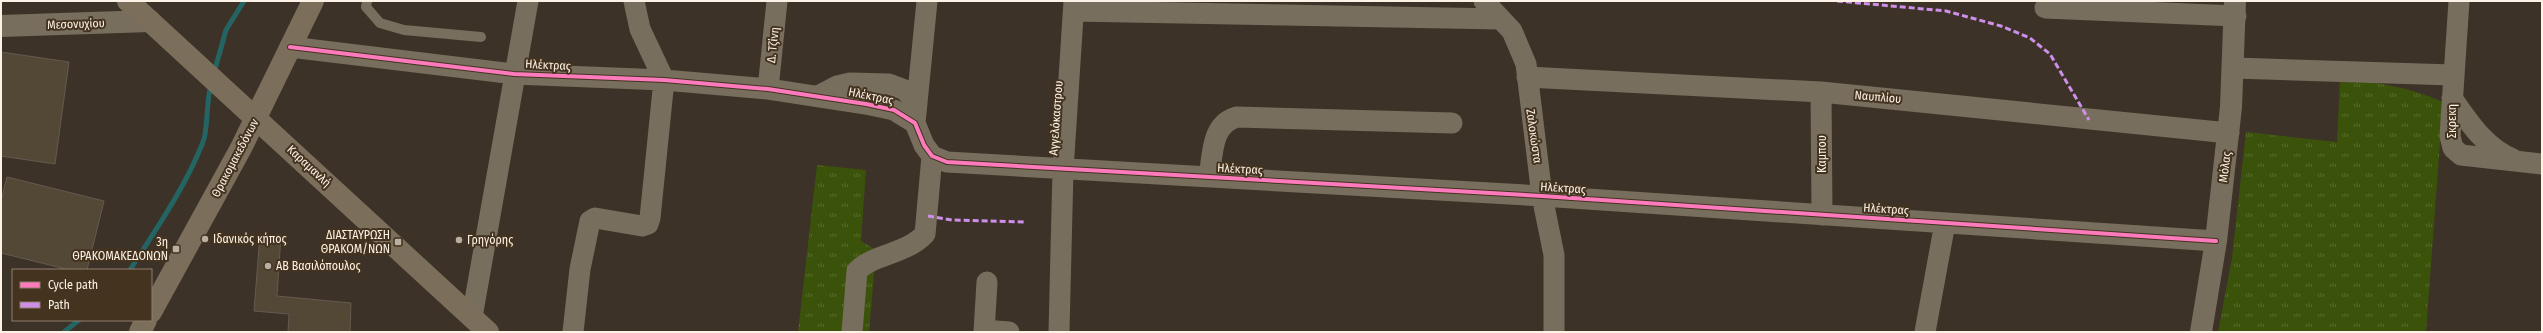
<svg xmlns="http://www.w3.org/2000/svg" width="2543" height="333" font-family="'Fira Sans Condensed',sans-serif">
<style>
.grass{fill:url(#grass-tufts)}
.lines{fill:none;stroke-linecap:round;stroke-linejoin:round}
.stream{stroke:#246463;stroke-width:5}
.building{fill:#534735;stroke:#635b52}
.service{stroke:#786e5d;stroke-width:10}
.minor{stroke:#786e5d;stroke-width:21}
.tertiary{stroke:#786e5d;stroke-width:22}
.secondary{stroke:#7b6e5b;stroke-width:22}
.quiet{stroke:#ce8fe9;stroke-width:3;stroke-dasharray:6 3;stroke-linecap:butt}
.cycleway-casing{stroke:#44331f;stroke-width:6}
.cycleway{stroke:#fd7abc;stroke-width:4}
.poi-dot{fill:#b9afa2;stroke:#44331f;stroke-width:1.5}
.labels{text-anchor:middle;stroke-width:4;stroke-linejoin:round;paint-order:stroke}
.street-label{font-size:12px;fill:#fcf2e5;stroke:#44331f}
.poi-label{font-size:12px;fill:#fcf2e5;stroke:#44331f;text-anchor:start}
</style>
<defs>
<pattern id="grass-tufts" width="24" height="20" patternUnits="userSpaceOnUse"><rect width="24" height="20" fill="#3b520a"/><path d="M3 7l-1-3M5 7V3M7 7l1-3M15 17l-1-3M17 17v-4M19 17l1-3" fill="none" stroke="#586b2e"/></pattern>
</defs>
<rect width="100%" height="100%" fill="#3c3227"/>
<path class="grass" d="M2340,78C2376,82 2409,87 2443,102L2426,332H2218L2232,258L2246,132L2337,142Z
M817,165L866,170L861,241L876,250L869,332H798Z"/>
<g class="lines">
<path class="stream" d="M214,73L226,30L244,1
M130,270C156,229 185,188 203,142C208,131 206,101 211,85
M64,332L79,320"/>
</g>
<path class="building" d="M1,52L69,62L55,164L1,156Z
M7,177L104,201L87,270H70L1,253V201Z
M260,235H281L277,296L351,303L350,332H288L289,314L254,311Z"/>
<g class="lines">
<path class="service" d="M367,1L366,7L380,23L404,30L481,37"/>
<path class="minor" d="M1484,1L1512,31L1526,64L1542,196L1554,255V332
M2459,1L2450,136L2453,148L2461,155L2542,164
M2045,8L2236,16
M1074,11L1500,19
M290,47L514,74L664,80L768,89L866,104L894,110L915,123L924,145L932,156L947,162L1542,196L2216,241
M2234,68L2453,75
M1527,77L1821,92L2229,133
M768,89L777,1
M1821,92L1822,215
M818,96L837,86L850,83L889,84L905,90L917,104
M2452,98C2468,121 2486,149 2513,159
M915,123L927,1
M1209,177C1213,154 1211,124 1237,117L1452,123
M472,317L528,1
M984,330L1009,332
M573,332L580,269L590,221L595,218L642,226L648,224L650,218L664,80L640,29L634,1
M852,332L857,271C873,254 905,255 925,234L932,156
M984,332L987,282
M1059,332L1063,170L1074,1
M1925,332L1945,223"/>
<path class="tertiary" d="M1,26L150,21
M2201,332L2216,241L2231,107L2235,1"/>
<path class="secondary" d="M128,1L488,332
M151,312L241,148L313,1
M140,332L146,320"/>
<path class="quiet" d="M1837,1L1946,11L2001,26L2030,38L2050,54L2089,120
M928,216L952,220L1025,222"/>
<defs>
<path id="cycleway" d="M290,47L514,74L664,80L768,89L866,104L894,110L915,123L924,145L932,156L947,162L1542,196L2216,241"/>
</defs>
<use href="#cycleway" class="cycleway-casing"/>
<use href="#cycleway" class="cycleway"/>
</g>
<g class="poi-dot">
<circle cx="205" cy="239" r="4"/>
<circle cx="459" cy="240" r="4"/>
<rect x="394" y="238" width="8" height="8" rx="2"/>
<rect x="172" y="245" width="8" height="8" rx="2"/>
<circle cx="268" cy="266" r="4"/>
</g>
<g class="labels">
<g class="street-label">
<text transform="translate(76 24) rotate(-2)" y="4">Μεσονυχίου</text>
<text transform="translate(773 45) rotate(-84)" y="4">Δ. Τζίνη</text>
<text transform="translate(548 65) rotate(3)" y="4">Ηλέκτρας</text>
<text transform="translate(871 96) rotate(12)" y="4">Ηλέκτρας</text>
<text transform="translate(1878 97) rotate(5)" y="4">Ναυπλίου</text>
<text transform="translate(1056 118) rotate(-86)" y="4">Αγγελόκαστρου</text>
<text transform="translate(2452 121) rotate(-90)" y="4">Σκρεκη</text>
<text transform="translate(1534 136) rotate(82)" y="4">Ζαλοκώστα</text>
<text transform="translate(1822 154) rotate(-90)" y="4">Καμπου</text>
<text transform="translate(235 158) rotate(-62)" y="4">Θρακομακεδόνων</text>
<text transform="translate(309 166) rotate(43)" y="4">Καραμανλή</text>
<text transform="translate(2225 167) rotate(-83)" y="4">Μόλας</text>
<text transform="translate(1240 169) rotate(3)" y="4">Ηλέκτρας</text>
<text transform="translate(1563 188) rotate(4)" y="4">Ηλέκτρας</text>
<text transform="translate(1886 209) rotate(4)" y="4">Ηλέκτρας</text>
</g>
<g class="poi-label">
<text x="390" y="239" text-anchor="end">ΔΙΑΣΤΑΥΡΩΣΗ<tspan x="390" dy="14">ΘΡΑΚΟΜ/ΝΩΝ</tspan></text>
<text x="213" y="243">Ιδανικός κήπος</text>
<text x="467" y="244">Γρηγόρης</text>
<text x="168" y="246" text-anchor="end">3η<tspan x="168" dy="14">ΘΡΑΚΟΜΑΚΕΔΟΝΩΝ</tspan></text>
<text x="276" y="270">ΑΒ Βασιλόπουλος</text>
</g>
</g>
<rect width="2543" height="333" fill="none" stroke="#fcf2e5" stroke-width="4"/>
<rect x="12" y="269" width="140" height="52" fill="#44331f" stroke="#8e7f6e"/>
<rect x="20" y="282" width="20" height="6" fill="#fd7abc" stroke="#8e7f6e"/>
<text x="48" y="289" font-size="12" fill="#fcf2e5">Cycle path</text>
<rect x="20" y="302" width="20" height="6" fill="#ce8fe9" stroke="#8e7f6e"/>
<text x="48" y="309" font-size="12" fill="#fcf2e5">Path</text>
</svg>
